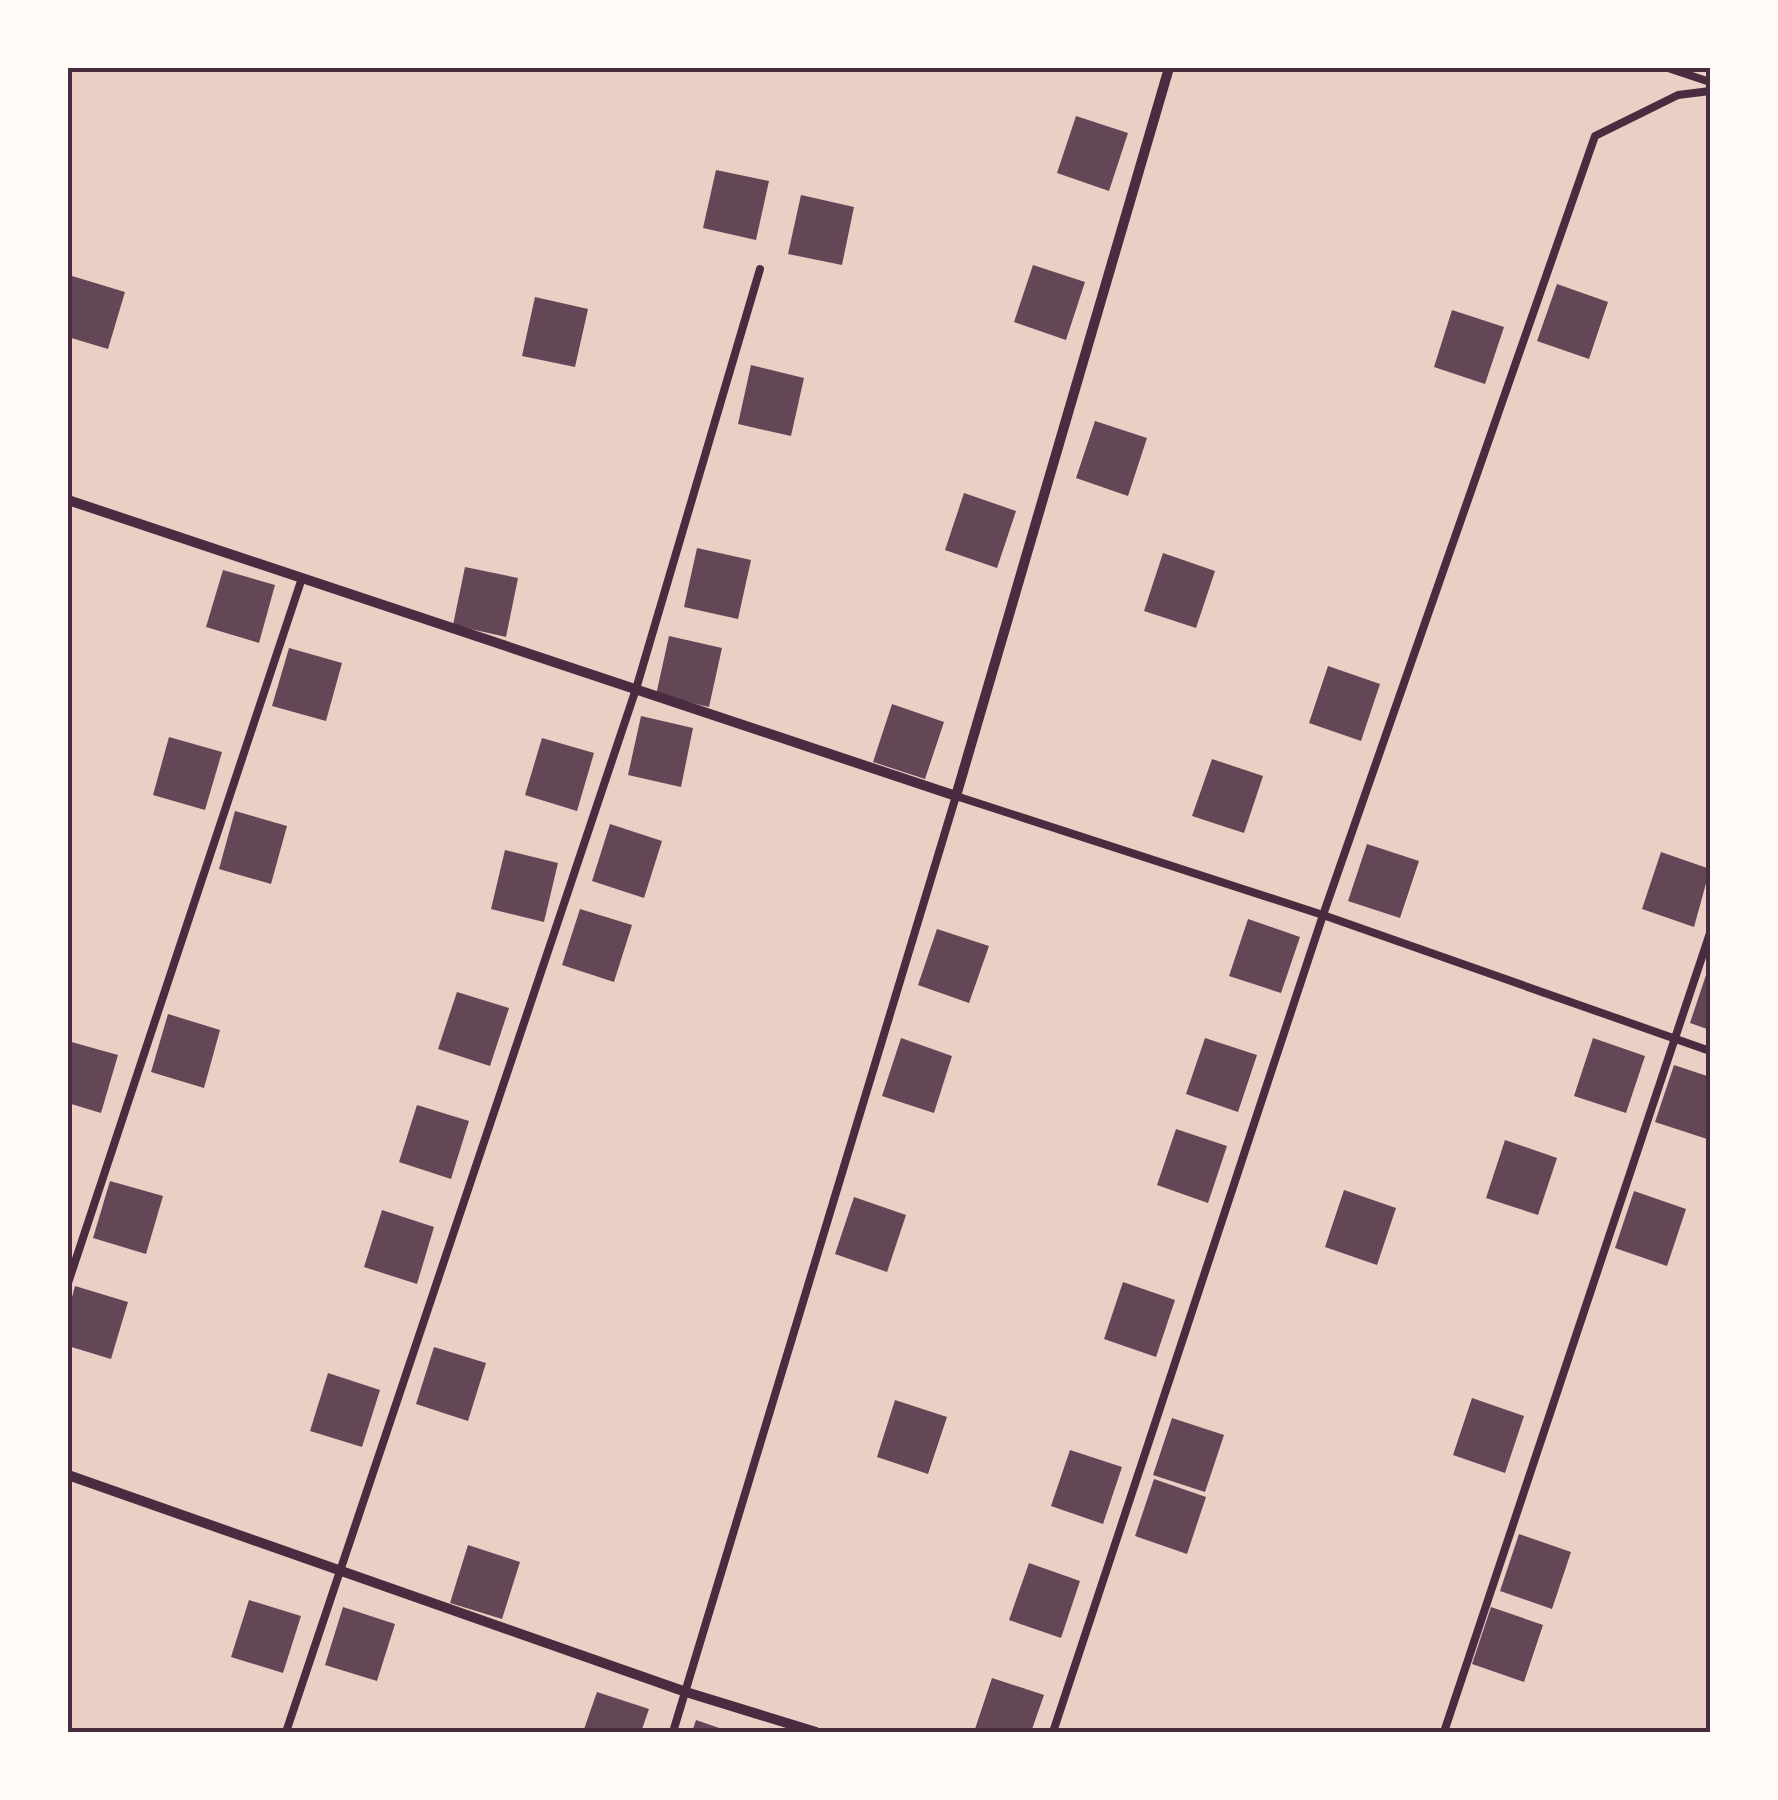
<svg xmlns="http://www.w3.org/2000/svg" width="1778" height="1800" font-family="'Open Sans',sans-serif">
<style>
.green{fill:#ebcfc5}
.building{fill:#644757}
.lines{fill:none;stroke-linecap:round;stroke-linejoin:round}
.service{stroke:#4a2c40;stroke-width:8}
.minor{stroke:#4a2c40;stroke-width:10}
.neatline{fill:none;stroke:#4a2c40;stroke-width:4}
</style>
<rect width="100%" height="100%" fill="#f7e1d7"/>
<path class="green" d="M68,68H1710V1732H68Z"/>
<path class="building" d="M1076,116L1128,133L1109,191L1057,173Z
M716,170L769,181L756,240L703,228Z
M801,195L854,207L842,265L788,254Z
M1033,265L1085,282L1066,340L1014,322Z
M72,276L125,292L108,349L68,337Z
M1557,284L1608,302L1589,359L1537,341Z
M535,297L588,309L575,367L522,356Z
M1452,310L1504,327L1485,384L1434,367Z
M751,365L804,378L791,436L738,424Z
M1095,421L1147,438L1128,496L1076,478Z
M964,493L1016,511L997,568L945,550Z
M697,548L751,560L738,619L684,607Z
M1163,553L1215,571L1196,628L1144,611Z
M465,567L518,578L506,637L453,625Z
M223,570L275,585L259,643L206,627Z
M669,636L722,648L709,707L656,695Z
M289,648L342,663L326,721L272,706Z
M1328,666L1380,684L1361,741L1309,723Z
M892,704L944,722L925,779L873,762Z
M641,716L693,728L681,787L628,775Z
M169,737L222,752L205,810L153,795Z
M542,738L594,753L577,811L525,795Z
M1212,759L1263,776L1244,833L1192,816Z
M235,811L287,826L271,884L219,869Z
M610,824L662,841L644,898L592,881Z
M1367,844L1419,861L1400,918L1348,901Z
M505,850L558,863L544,922L491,909Z
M1661,852L1710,869L1694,927L1642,909Z
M580,909L632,925L614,982L562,965Z
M1248,919L1300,937L1281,993L1229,976Z
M937,929L989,946L969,1003L918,985Z
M1710,963V1030L1690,1023Z
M457,992L509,1008L490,1066L438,1049Z
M168,1014L220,1030L204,1088L151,1072Z
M901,1038L952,1056L934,1113L882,1096Z
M1205,1038L1257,1055L1238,1112L1186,1094Z
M1593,1038L1645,1056L1626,1113L1574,1096Z
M68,1041L118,1055L101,1113L68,1103Z
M1674,1065L1710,1077L1707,1139L1655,1122Z
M417,1105L469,1121L451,1179L399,1162Z
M1176,1129L1227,1146L1208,1203L1157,1185Z
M1505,1140L1557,1158L1538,1215L1486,1198Z
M110,1181L163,1196L146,1254L93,1238Z
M1344,1190L1396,1208L1377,1265L1325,1247Z
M1634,1191L1686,1209L1667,1266L1615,1248Z
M854,1197L906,1215L887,1272L835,1254Z
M382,1210L434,1227L417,1284L364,1267Z
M1123,1282L1175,1300L1156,1357L1104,1339Z
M75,1286L128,1302L111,1359L68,1346V1312Z
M434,1347L486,1363L468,1421L416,1404Z
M328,1373L380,1390L362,1447L310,1431Z
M1472,1398L1524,1416L1505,1473L1453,1455Z
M895,1400L947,1417L928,1474L877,1457Z
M1172,1418L1224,1435L1205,1492L1153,1475Z
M1070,1450L1122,1467L1103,1524L1051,1506Z
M1154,1479L1206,1497L1187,1554L1135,1536Z
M1519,1534L1571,1552L1552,1609L1500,1591Z
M468,1545L520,1562L502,1619L450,1603Z
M1029,1563L1080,1581L1061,1638L1009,1620Z
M249,1600L301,1616L283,1673L231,1657Z
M343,1607L395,1624L377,1681L325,1665Z
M1491,1607L1543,1625L1524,1682L1472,1664Z
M992,1678L1044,1695L1031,1732H974Z
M597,1692L649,1709L641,1732H583Z
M696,1720L731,1732H692Z"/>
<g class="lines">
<path class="service" d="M1668,68L1710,82
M68,1283L302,578
M286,1732L636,689L760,269
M673,1732L956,796L1323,915L1710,1051
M1053,1732L1323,915L1595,136L1678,95L1710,91
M1444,1732L1710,933"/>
<path class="minor" d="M68,500L956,796L1169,68
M68,1475L686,1692L816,1732"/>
</g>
<rect width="1778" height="1800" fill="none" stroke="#fffaf5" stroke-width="140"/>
<rect x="70" y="70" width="1638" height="1660" class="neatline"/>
</svg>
